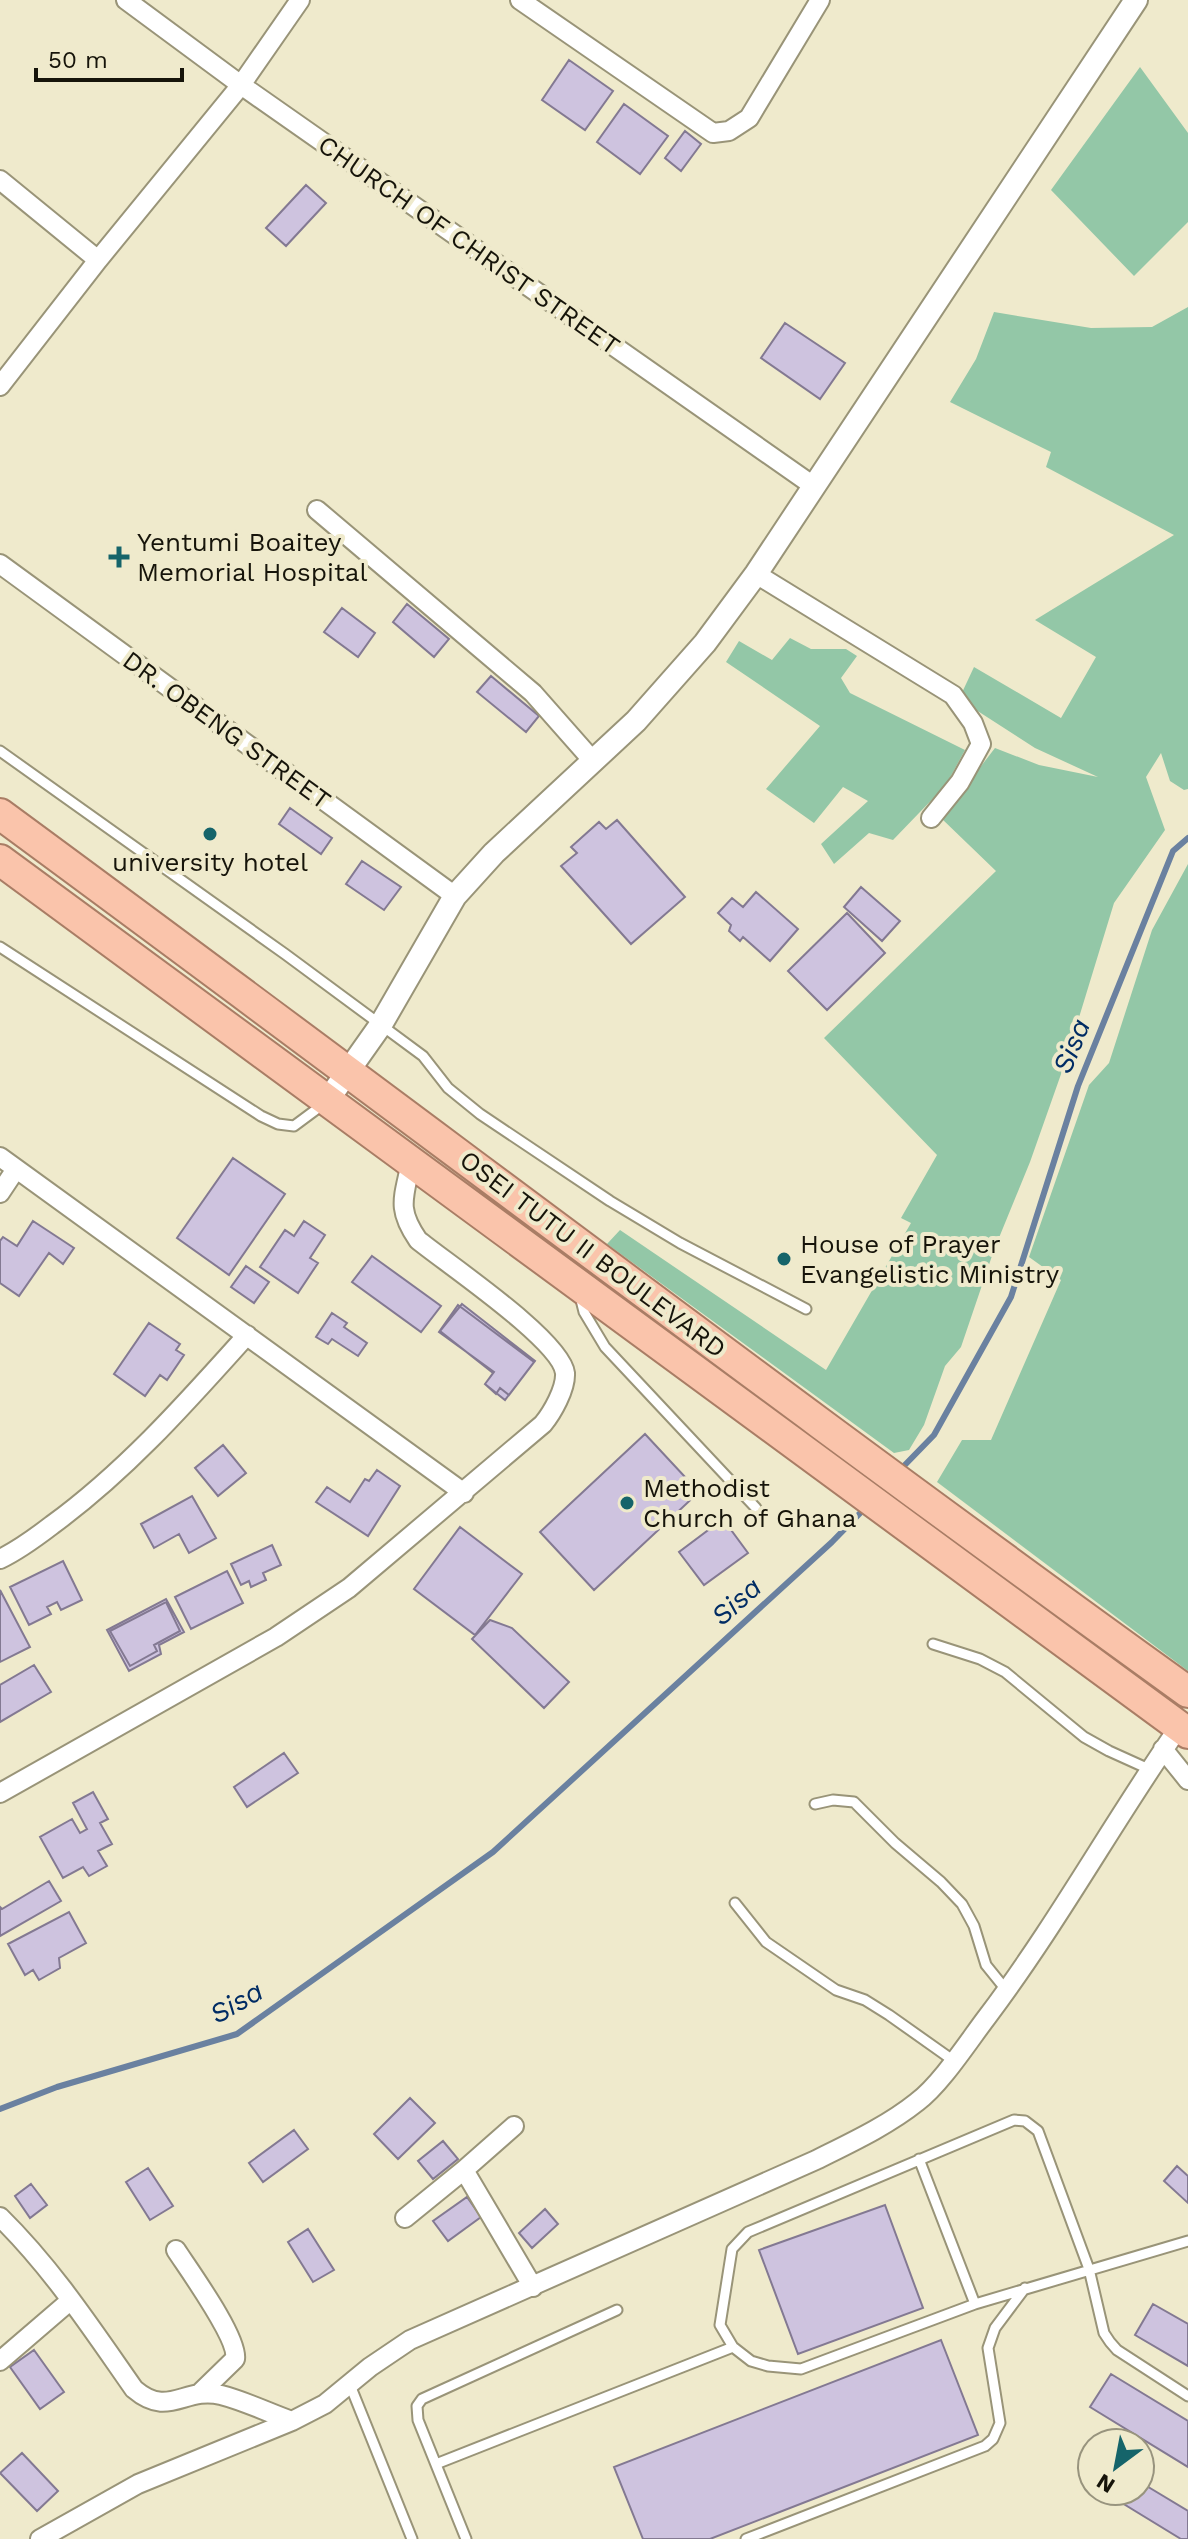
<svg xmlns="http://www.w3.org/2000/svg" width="1188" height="2539" font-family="'Work Sans',sans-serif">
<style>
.green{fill:#93c7a7}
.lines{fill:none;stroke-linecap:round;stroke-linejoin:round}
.stream{stroke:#6a81a0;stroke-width:6}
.building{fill:#cec3df;stroke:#837992;stroke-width:2}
.service-casing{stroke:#999478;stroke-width:13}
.minor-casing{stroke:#999478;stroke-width:22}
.tertiary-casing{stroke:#999478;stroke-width:26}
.trunk-casing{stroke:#a97d65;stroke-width:34}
.service{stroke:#fff;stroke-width:9}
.minor{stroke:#fff;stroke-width:18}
.tertiary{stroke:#fff;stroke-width:22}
.trunk{stroke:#fac4ab;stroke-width:30}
.poi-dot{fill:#15646a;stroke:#efeacc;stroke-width:3}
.labels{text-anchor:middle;stroke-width:8;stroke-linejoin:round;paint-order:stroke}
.street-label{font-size:26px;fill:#16140a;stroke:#efeacc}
.poi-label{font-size:26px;fill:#16140a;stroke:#efeacc;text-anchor:start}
.water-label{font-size:28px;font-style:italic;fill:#002c64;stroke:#efeacc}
</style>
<rect width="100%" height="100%" fill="#efeacc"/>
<path class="green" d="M1140,67L1188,133V222L1134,276L1051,190Z
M1188,307V789L1184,790L1170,781L1161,753L1146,777L1165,830L1114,903L1066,1060L1030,1162L994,1250L961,1347L945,1366L924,1425L909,1450L894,1453L607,1244L620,1230L826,1370L911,1223L901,1218L937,1155L824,1038L996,871L941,818L995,748L1039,765L1098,777L1035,748L959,699L974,667L1061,718L1096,657L1035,620L1174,535L1046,467L1051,452L950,402L976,359L994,312L1091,328L1152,327Z
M790,638L811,649H846L857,656L841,678L850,693L965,750L946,785L893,840L869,833L834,864L821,844L868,801L843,787L814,823L766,789L820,726L726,662L739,641L772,660Z
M1188,864V1671L937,1482L962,1440H991L1061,1280L1029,1257L1089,1085L1109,1063L1152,930Z"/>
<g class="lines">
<path class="stream" d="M899,1471L934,1435L1011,1297L1078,1086L1173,851L1188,838
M0,2109L57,2087L237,2034L493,1852L832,1542L867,1506"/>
</g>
<path class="building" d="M569,60L613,91L585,130L542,100Z
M624,104L668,136L640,174L597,142Z
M685,131L701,144L681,171L665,158Z
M306,185L326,203L286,246L266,228Z
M785,323L845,363L820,399L761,358Z
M407,604L449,639L434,657L393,622Z
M342,608L375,633L358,657L324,632Z
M491,676L539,716L526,732L477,692Z
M290,808L332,838L321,854L279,824Z
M617,820L685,897L631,944L561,866L577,853L571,847L599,822L606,829Z
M362,861L401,887L384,910L346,884Z
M861,887L900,921L882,941L844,907Z
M756,892L798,929L770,961L743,937L740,941L729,931L731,925L718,913L732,898L743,907Z
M847,913L885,953L827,1010L788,971Z
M233,1158L285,1194L229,1275L177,1238Z
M33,1221L74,1248L63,1264L49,1253L19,1296L0,1283V1241L3,1237L17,1246Z
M304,1221L325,1235L310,1258L318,1263L298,1293L260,1267L285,1230L294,1236Z
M372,1256L441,1306L421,1332L352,1282Z
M246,1266L269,1282L254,1303L231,1287Z
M462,1304L535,1361L509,1395L500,1388L496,1394L485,1384L493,1373L440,1331Z
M458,1305L534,1362L505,1400L485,1384L494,1372L439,1332Z
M332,1313L347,1323L344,1327L367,1343L358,1356L332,1339L328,1344L316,1337Z
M149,1323L180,1344L176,1350L184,1355L167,1380L160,1375L145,1396L114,1374Z
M645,1434L699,1492L594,1590L540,1532Z
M223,1445L246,1473L218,1496L195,1468Z
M377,1470L400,1486L368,1536L316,1502L327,1487L350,1502L365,1479L369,1481Z
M192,1496L216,1538L189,1553L179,1534L154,1548L141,1524Z
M723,1519L748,1553L704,1585L679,1552Z
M460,1527L522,1574L475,1635L414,1589Z
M272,1545L281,1565L263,1573L266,1580L251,1587L249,1581L241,1585L231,1564Z
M63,1561L82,1600L61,1610L57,1602L47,1607L51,1614L29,1625L10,1587Z
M227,1571L243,1603L191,1629L175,1597Z
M0,1590L30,1647L0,1662Z
M166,1599L184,1632L159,1645L161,1654L129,1671L107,1630Z
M166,1602L180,1631L154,1645L157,1651L130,1666L110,1631Z
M490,1620L512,1628L569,1682L544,1708L472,1639Z
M34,1665L51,1692L0,1722V1685Z
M284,1753L298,1773L247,1807L234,1787Z
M93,1792L108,1819L100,1823L112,1844L98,1851L107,1866L89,1876L83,1867L63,1878L40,1837L72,1819L80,1833L87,1829L73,1803Z
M49,1881L61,1901L0,1936V1907L2,1909Z
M69,1912L86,1943L59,1958L60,1968L39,1980L33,1970L25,1975L8,1944Z
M410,2098L435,2123L398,2159L374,2134Z
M294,2130L308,2149L263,2182L249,2163Z
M443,2141L458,2159L433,2179L418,2161Z
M1177,2166L1188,2176V2203L1164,2181Z
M148,2168L173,2206L150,2220L126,2182Z
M31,2184L47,2205L30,2218L15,2196Z
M467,2197L481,2217L448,2241L433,2221Z
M885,2205L923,2308L798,2354L759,2250Z
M545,2209L558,2224L532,2248L519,2233Z
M308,2229L334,2270L313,2282L288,2242Z
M1153,2304L1188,2324V2366L1135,2335Z
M941,2340L978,2435L710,2539H643L614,2467Z
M34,2350L64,2392L40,2409L10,2367Z
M1111,2374L1188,2421V2467L1090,2407Z
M22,2453L58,2491L37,2511L0,2473Z
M1140,2482L1188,2511V2539H1181L1109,2495L1112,2491H1140Z"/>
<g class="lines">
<defs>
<path id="service" d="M0,751L285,954L423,1056L448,1088L480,1114L610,1201L680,1243L806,1309
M0,947L261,1116L278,1124L294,1126L325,1103
M580,1296L584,1312L605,1347L756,1508
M933,1644L980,1659L1005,1672L1084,1737L1109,1751L1151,1770
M815,1804L833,1800L854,1802L895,1843L941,1882L962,1904L974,1926L986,1965L1007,1991
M735,1903L766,1942L836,1990L865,2000L889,2015L954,2061
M919,2159L975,2304
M1188,2241L975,2304L801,2369L768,2366L751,2361L733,2347L720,2325L732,2249L748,2232L1014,2120L1025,2121L1038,2131L1089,2269L1104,2333L1110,2342L1117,2350L1188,2396
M350,2385L412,2539
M436,2464L733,2347
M466,2539L418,2420L417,2406L422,2399L617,2310
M746,2539L985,2446L993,2439L1000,2423L988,2348L995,2328L1025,2288"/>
<path id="minor" d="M126,0L241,85L815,487
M520,0L713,133L729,131L749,118L820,0
M0,180L98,260
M0,386L98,260L241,85L300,0
M317,510L533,693L593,761
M0,564L455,896
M756,574L953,695L973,723L981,744L960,782L931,818
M0,1157L464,1493
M0,1193L16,1169
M0,1559C19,1550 35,1538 52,1525C126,1471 186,1403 247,1335
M1163,1749L1188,1780
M0,1793L276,1637L349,1588L543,1424C552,1413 566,1389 565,1373C561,1340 446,1263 418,1240C396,1208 404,1198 411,1162
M514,2126L464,2170L533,2287
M0,2217C52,2268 92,2329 134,2389C169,2419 184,2386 221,2395C245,2401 269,2413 292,2421
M405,2218L464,2170
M176,2250C189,2270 239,2339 235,2359L200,2393
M0,2361L71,2300
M40,2539L138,2484L292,2421L325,2404L370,2367L410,2340L816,2160C850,2143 887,2126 917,2102C941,2084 968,2042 987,2017C1057,1924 1113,1822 1179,1727"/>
<path id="tertiary" d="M327,1101L380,1026L455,896L494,853L636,721L705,643L756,574L1136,0"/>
<path id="trunk" d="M0,814C397,1106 788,1404 1188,1692
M0,860L1188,1733"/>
</defs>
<use href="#service" class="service-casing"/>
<use href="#minor" class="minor-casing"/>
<use href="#tertiary" class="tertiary-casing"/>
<use href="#trunk" class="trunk-casing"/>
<use href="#service" class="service"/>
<use href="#minor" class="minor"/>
<use href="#tertiary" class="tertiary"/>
<use href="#trunk" class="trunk"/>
</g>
<g class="poi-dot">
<path d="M115 545h8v8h8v8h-8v8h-8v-8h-8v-8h8z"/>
<circle cx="210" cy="834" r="8"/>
<circle cx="784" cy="1259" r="8"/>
<circle cx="627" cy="1503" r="8"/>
</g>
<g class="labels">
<g class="street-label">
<text transform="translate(469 245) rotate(35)" y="9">CHURCH OF CHRIST STREET</text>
<text transform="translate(227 730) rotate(36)" y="9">DR. OBENG STREET</text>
<text transform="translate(593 1254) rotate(37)" y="9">OSEI TUTU II BOULEVARD</text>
</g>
<g class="poi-label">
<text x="137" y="551">Yentumi Boaitey<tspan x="137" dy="30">Memorial Hospital</tspan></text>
<text x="210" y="871" text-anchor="middle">university hotel</text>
<text x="800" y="1253">House of Prayer<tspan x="800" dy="30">Evangelistic Ministry</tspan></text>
<text x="643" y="1497">Methodist<tspan x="643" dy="30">Church of Ghana</tspan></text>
</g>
<g class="water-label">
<text transform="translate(1071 1046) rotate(-68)" y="10">Sisa</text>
<text transform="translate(736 1601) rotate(-42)" y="10">Sisa</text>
<text transform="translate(236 2002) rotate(-30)" y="10">Sisa</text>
</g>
</g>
<g transform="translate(1116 2467) rotate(212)"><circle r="38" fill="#efeacc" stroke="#98947e" stroke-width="2"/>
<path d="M0-6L14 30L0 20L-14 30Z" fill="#15646a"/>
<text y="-12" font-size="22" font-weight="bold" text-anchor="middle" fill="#16140a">N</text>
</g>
<path d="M36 68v12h146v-12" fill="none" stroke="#16140a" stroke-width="4"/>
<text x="48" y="68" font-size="24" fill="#16140a" stroke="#efeacc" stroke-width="6" paint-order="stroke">50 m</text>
</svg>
